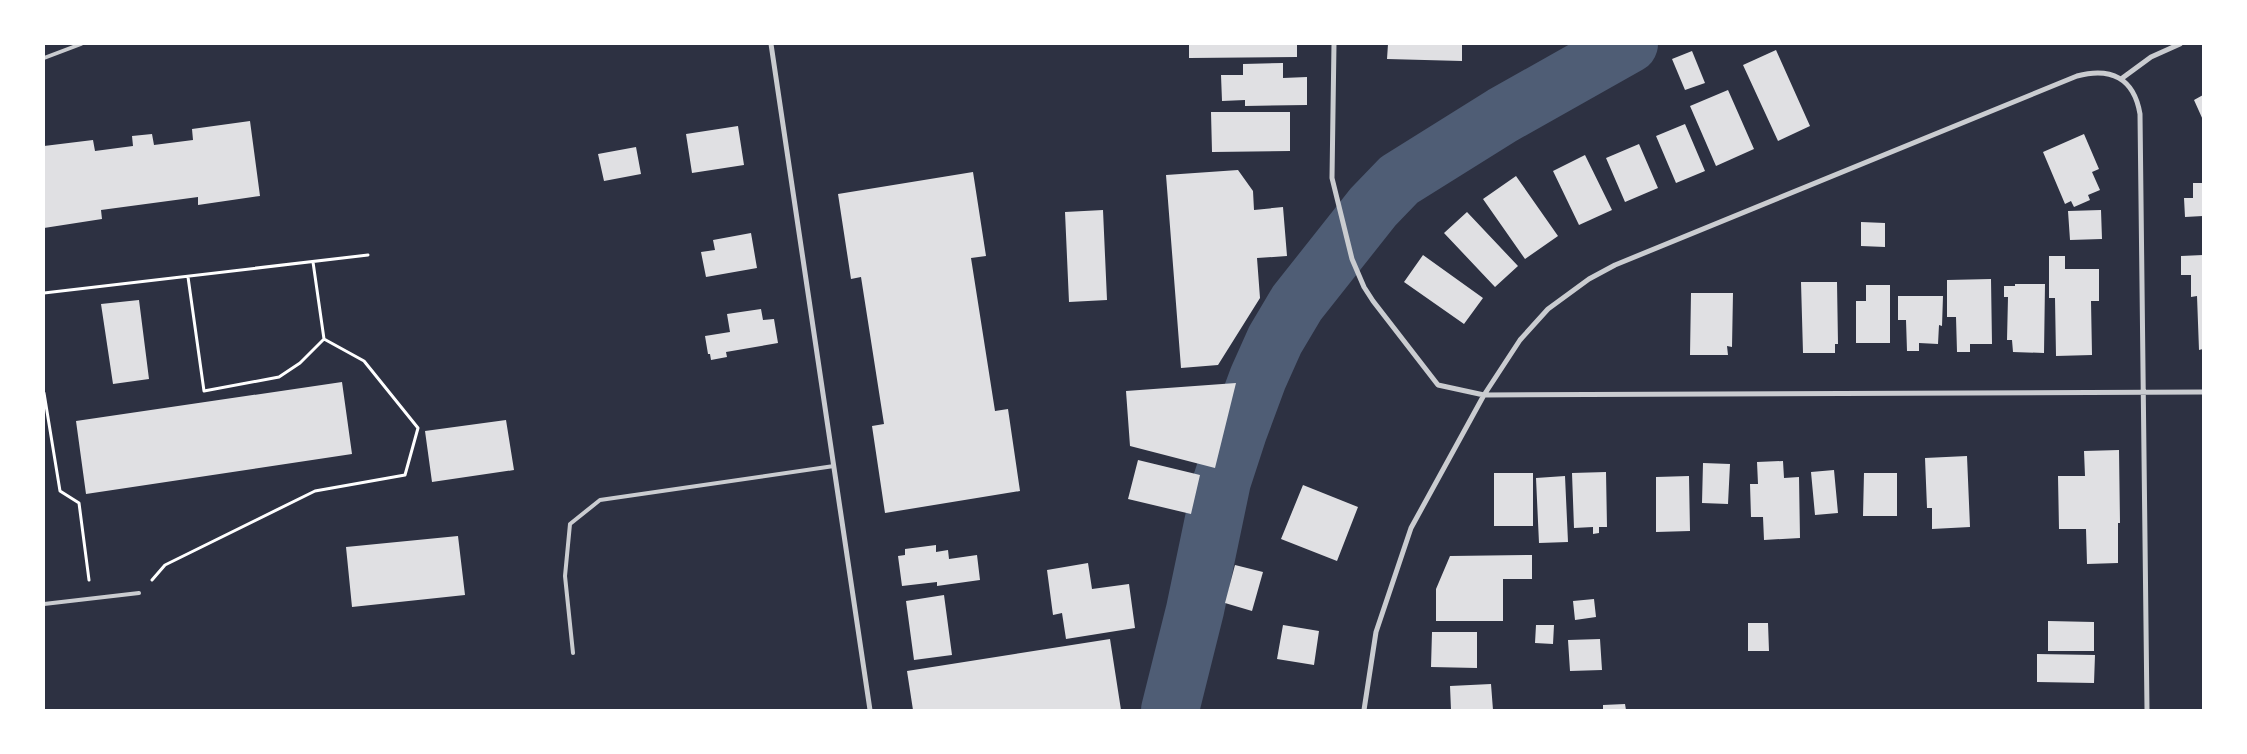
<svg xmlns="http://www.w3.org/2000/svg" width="2247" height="754" font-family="'Space Grotesk',sans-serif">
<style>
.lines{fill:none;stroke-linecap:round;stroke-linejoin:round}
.river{stroke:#4f5d75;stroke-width:58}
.building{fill:#e0e0e3}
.path{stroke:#fff;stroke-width:3}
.service{stroke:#caccd0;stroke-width:4}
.minor{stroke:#caccd0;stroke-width:5}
</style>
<rect width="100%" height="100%" fill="#2d3142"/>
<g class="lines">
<path class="river" d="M1170,710L1195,610L1222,481L1238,432L1258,378L1275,340L1297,303L1373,207L1399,180L1503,115L1629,44"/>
</g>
<path class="building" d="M1189,44H1297V57L1189,58Z
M1388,44H1462V61L1387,59Z
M1776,50L1810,126L1778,141L1743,65Z
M1692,51L1705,83L1685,90L1672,59Z
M1283,63V78L1307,77V105L1245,106V100L1222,101L1221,75H1243V64Z
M1728,90L1754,149L1716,166L1690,106Z
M2203,95V120L2194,100Z
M1211,112H1290V151L1212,152Z
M250,121L260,196L198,205V197L101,210L102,219L44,228V146L93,140L95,151L133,146L132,136L152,134L154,145L193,140L192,129Z
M1685,124L1705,171L1676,183L1656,136Z
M738,126L744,165L692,173L686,134Z
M2084,134L2099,169L2092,172L2100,190L2088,195L2090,200L2074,207L2071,201L2065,204L2043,152Z
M1639,144L1658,188L1625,202L1606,158Z
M636,147L641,174L604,181L598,154Z
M1585,155L1612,210L1579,225L1553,171Z
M1238,170L1253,191L1254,210L1283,207L1287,256L1257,258L1260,298L1218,365L1181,368L1166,175Z
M973,172L986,256L971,258L995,411L1008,409L1020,491L885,513L872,426L884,424L861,277L851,279L838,194Z
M1516,176L1558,236L1525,259L1483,199Z
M2193,183H2203V216L2185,217L2184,198H2193Z
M1103,210L1107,300L1069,302L1065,212Z
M2101,210L2102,239L2070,240L2068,211Z
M1467,212L1518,266L1495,287L1444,233Z
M1861,222L1885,223V247L1861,246Z
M751,233L757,268L706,277L701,252L715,250L713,240Z
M1423,255L1483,298L1464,324L1404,282Z
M2203,255V349L2199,350L2197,296L2191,297V275H2181V256Z
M2049,256H2065V269H2099V301H2091L2092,355L2056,356L2055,298H2049Z
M1991,279L1992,344H1970V352H1957L1956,317H1947V280Z
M1801,282H1837L1838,344H1835V353H1803Z
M2015,284H2045L2044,353L2013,352L2012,340H2007L2008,297H2004V286H2015Z
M1866,285H1890V343H1856V301H1866Z
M1691,293H1733L1732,347L1727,346L1728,355H1690Z
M1898,296H1943L1942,326L1939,325L1938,344L1919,343V351H1907L1906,320H1898Z
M139,300L149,379L113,384L101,304Z
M761,309L763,320L774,319L778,343L726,352L727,357L711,360L710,354H708L705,336L730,332L727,314Z
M342,382L352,454L86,494L76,421Z
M1236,383L1215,468L1130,446L1126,391Z
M506,420L514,470L432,482L425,431Z
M2119,450L2120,523H2118V563L2087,564L2086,529H2059L2058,476H2085L2084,451Z
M1967,456L1970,527L1932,529V508H1927L1925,458Z
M1138,460L1200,475L1191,514L1128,499Z
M1783,461L1784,478L1799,477L1800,538L1764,540L1763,517H1751L1750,484H1758L1757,462Z
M1703,463L1730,464L1728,504L1702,503Z
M1834,470L1838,513L1815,515L1811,472Z
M1606,472L1607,527H1599V533L1593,534V527L1574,528L1572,473Z
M1494,473H1533V526H1494Z
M1864,473H1897V516H1863Z
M1565,476L1568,542L1539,543L1536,478Z
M1689,476L1690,531L1656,532V477Z
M1303,485L1358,507L1337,561L1281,539Z
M458,536L465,595L352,607L346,547Z
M936,545V552L948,550L949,559L977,555L980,580L937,586V582L902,586L898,556L905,555V549Z
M1532,555V579H1503V621H1436V589L1450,556Z
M1088,563L1092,589L1129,584L1135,628L1066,639L1062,613L1053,615L1047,570Z
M1235,565L1263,572L1252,611L1225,603Z
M944,595L952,655L914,660L906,601Z
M1594,599L1596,617L1575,620L1573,601Z
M2048,621L2094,622V651H2048Z
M1748,623H1768L1769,651H1748Z
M1283,625L1319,631L1314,665L1277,659Z
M1536,625H1554L1553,644L1535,643Z
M1432,632H1477V668L1431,667Z
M1110,639L1121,710H913L907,671Z
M1600,639L1602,670L1570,671L1568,640Z
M2037,654L2095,655L2094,683L2037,682Z
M1491,684L1493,710H1451L1450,686Z
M1625,704L1626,710H1603V705Z"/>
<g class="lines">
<path class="path" d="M188,277L204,391L279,377L300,363L324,339
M44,293L368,255
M44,393L60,491L79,503L89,580
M152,580L165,565L315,491L405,475L418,428L364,361L324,339L313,262"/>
<path class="service" d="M44,58L81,44
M44,604L139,593
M573,653L565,576L570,524L600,500L834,466"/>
<path class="minor" d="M771,44L870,710
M1334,44L1332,178L1352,259L1364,287L1373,301L1438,385L1484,395L2203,392
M2121,79L2151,57L2180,44
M1364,710L1376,632L1411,528L1484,395L1520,340L1548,309L1589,279L1615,265L2077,76C2111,67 2134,78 2140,114L2147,710"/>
</g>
<rect width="2247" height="754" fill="none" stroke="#ffffff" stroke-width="90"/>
</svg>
